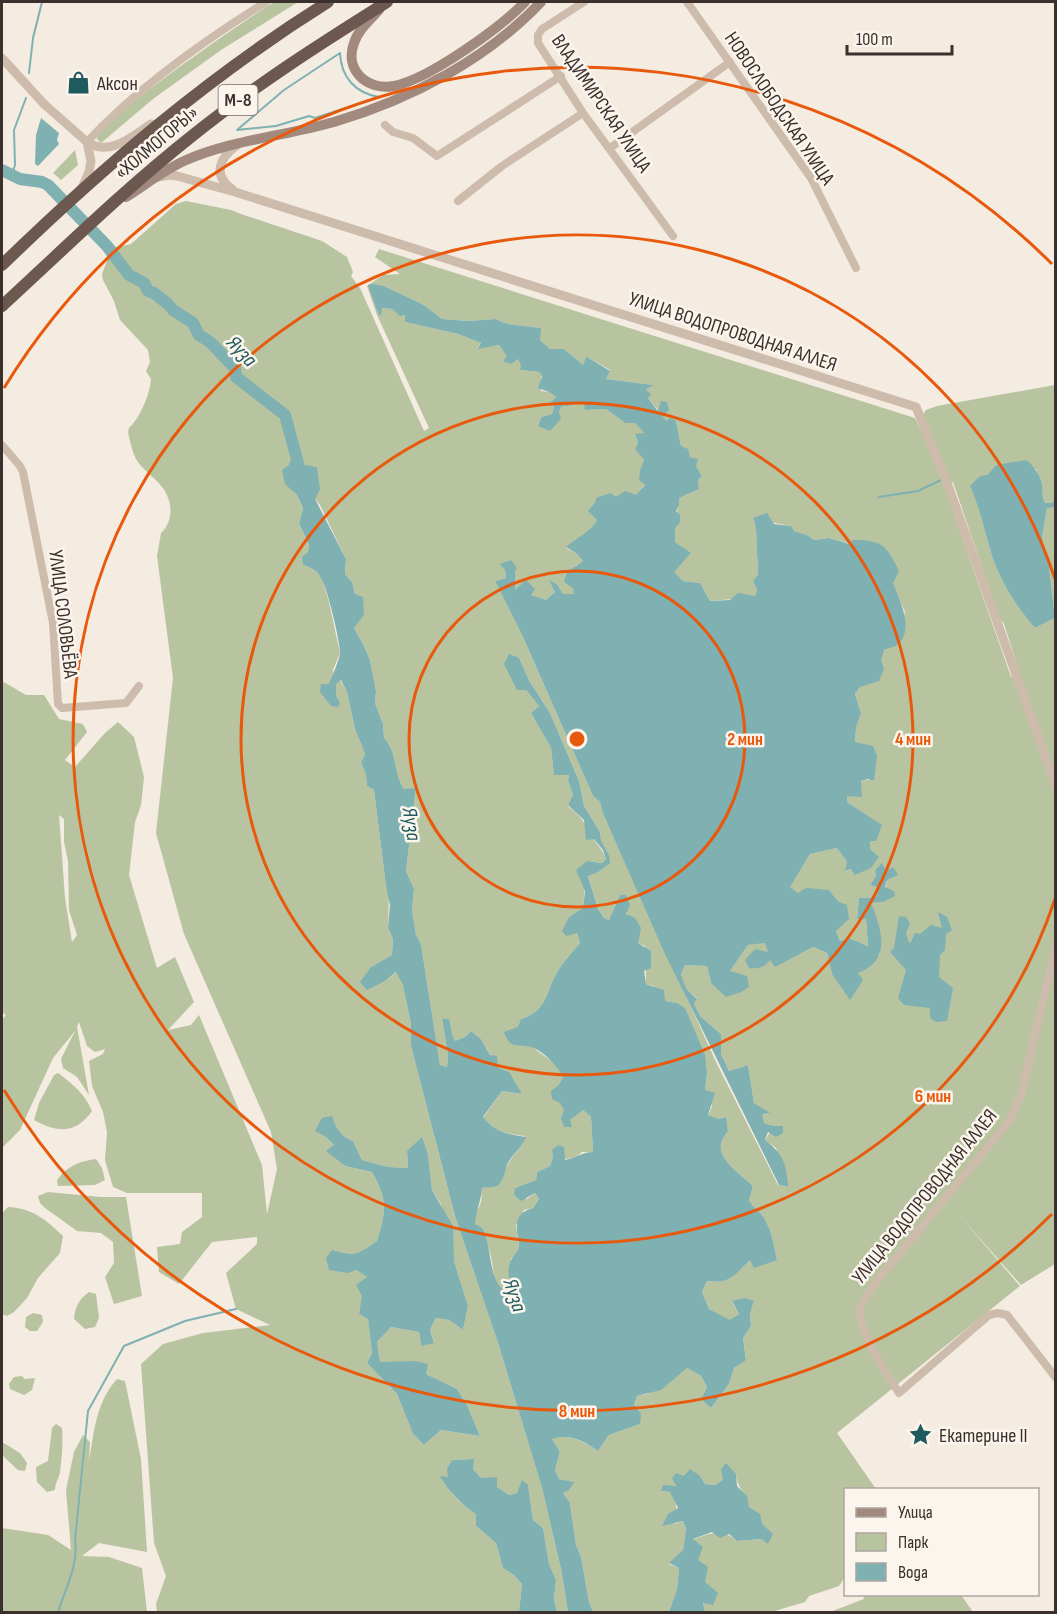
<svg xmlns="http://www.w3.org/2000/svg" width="1057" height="1614" font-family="'Sofia Sans Condensed',sans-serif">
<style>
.green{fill:#b8c4a0;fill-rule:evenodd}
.water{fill:#7fb0b2}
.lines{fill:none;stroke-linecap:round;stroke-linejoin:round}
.stream{stroke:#7fb0b2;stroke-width:2}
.river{stroke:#7fb0b2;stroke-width:12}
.minor{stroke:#cdbbac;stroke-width:8}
.tertiary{stroke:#cdbbac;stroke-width:9}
.secondary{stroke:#a18a7d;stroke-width:10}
.trunk{stroke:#6c584f;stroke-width:12}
.ring{fill:none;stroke:#e8590c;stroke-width:3}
.labels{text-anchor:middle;stroke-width:5;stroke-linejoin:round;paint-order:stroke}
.shield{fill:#fbf5ee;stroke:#756b66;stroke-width:1.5}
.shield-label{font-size:18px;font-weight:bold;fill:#3b302b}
.poi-label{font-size:20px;fill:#3b302b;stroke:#fbf5ee;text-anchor:start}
.street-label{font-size:20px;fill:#3b302b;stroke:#fbf5ee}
.water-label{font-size:21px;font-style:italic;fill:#1f5a5e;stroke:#fbf5ee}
.centre{fill:#e8590c;stroke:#fbf5ee;stroke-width:3}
.ring-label{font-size:18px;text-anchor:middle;font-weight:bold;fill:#e8590c;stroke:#fbf5ee;stroke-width:5;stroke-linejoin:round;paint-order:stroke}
</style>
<rect width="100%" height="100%" fill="#f4ebe1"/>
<path class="green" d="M274,2H298L221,50L153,99L101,143L97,139C101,118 247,19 274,2Z
M75,150L78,165L61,180L53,173Z
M186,201L231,210L241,214L322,241L347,257L353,272L351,276L360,288L424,431L429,428L377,315L367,286L383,275L400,274L375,257L379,249L915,418L935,460L1011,677L1020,674L1004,624L999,617L953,482L951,483L922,416L926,410L937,406L1055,385V499L1052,503H1045L1041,497L1042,483L1036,469L996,465L987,475L971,486C981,510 985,535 993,559C1002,584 1017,608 1035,628L1055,618L1049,566L1042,537L1047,507H1055V1264L1021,1285L959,1215L1020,1286L837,1433L876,1489L846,1490L845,1577L839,1586L809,1596L805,1602L771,1612H705L703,1603L705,1582L692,1540C710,1534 720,1527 737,1541L762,1539L759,1514L749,1507C746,1490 738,1492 736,1474L715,1485L705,1484L700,1476L661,1491L670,1492C678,1503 677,1511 674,1524L683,1521L686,1529L683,1550L669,1564L679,1568L677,1589L669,1612H593L589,1602L581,1557L576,1545L570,1503L563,1493L573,1482L559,1479L555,1470L560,1452L552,1439C571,1433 582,1442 598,1451L609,1435L640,1424L634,1405L637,1396C660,1393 669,1382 687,1368L701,1376L707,1387L701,1399L711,1408L729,1384L734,1368L746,1359L743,1338L751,1326L750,1314L754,1301L732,1302L739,1314L730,1321L709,1309L702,1292L707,1281C730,1284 735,1275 750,1260H777C774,1246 772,1230 764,1218C760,1211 753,1208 749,1200L753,1186C743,1176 718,1160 721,1144C722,1139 726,1134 728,1130L725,1117L718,1119L708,1116L712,1106L705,1090L707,1074L677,1003L665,1001L654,986L646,984L645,946L638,943L620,895L609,920L604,918L598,909L588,875L598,872L609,855L601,840L600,832L584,806L579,781L550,713L530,682L519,658L526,690L539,706L531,713L551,748L554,774L569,775L568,781L573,795L568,806C583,818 584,822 593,838C598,846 603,850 606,859L602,863L587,861L583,909L569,917L577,933L580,943C573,951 565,960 559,969C545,991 549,1010 521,1019L532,1047L558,1066L563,1077C554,1094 562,1106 570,1120L576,1114L583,1110L591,1117L593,1152H582C573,1160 566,1160 553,1157L550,1166L537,1172L536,1180L515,1188L527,1199L535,1193L539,1199L533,1208L524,1210L516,1225L519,1248L511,1259L519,1283L514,1297C489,1286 496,1271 489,1249C486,1241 478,1233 475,1224C473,1216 479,1209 481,1202C482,1198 481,1192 482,1188L495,1187C501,1179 504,1170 510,1161C515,1152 523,1147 525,1136C508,1134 494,1132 483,1118L502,1091L522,1094L498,1068L481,1039L471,1031L465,1037L455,1041L442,1020L448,1055L447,1067L440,1065L421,944L416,935L412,910L414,889L406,871L416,789H404C393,773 398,752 384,738L383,724L375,703L376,691L370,660L364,646L354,628L355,594L352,582L345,574L346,559L320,505L315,499L300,455L294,451L286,484L297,495L303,510L299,523L309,545L308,552L313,568L322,578L329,602L340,653L333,670L334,677L329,684L327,699L331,706L340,703L336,695L335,684L340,680L347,692L355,729L365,754L361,762L366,775L367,786L374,790L386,886L389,895L388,928L393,939L392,955L371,967L385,981L397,972L403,984L411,1024V1046L455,1216L499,1346L542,1488L561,1569L568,1612H557L554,1599L556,1580L549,1564L543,1528L533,1520L528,1485L517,1493L509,1495L481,1478L473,1469V1459L452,1460L448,1478L441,1477C445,1489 464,1507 476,1514V1526L496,1543L503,1568L514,1575L522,1584L519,1612H157L156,1604L166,1576L154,1543L141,1364L163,1344L203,1333L270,1325L236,1309L226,1273L257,1244V1237L212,1242L179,1284L159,1272L157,1247L180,1244L182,1232L202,1217V1193H127L113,1187L105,1160L107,1132L103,1112L92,1086L89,1061L103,1054L105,1049L95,1052L87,1046L79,1022L77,1027L89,1095L77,1077L63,1068L61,1059L75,1031L53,1058L20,1130L2,1148V1151V1020L6,1015L2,1012V681L26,695H44L59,719L83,724L87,732L65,760L75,767L105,733L118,722L134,737L144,777L141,805L135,822L129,875L157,968L175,957L194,1002L168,1030L191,1025L199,1015L262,1165L267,1214L277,1169L271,1132L184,934L156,833L173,678L157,556L161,533C174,521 173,501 162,487C155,477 142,470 136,459C132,451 130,441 128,432L129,428C140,418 150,394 151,379L146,371L150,362L148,350L120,320L114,301L103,280L102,274L107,261V246L119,247L131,244L176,204ZM369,285L384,286L424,305L442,319L468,321L495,319L508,324L540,328V340L550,349H564L583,365L586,356L610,370L606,379L652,385L646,390L648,398L659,411L668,410L663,416L666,422L676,421L681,446L690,457L702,476L698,480L699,489L679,498L675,528V542L690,553L673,572L683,581L700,583L710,601L755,597L757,590L753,581L758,574L756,529L753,519L791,526L793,531L807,535L814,540L829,538L853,545L852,541L892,583L905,612L898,644L884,650L880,660L855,694L861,713L856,728L855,742L874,781C861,776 855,788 847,796V802L881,825L870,841V849L851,869L846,871L847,862L837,848L810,854L789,887L798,893L829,890L839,902L836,931L840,941L849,938L868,946L866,919H857L859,898L876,897L879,888L870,885L876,876L875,870L882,864L887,880L883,902L871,903L880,954L858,973L832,974L827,953L813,947L775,966L765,942L748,945L730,971L711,983L707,966L685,965L681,976L686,988L697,998L694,1004L701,1017L721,1034V1054L729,1071L748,1065L754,1103L769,1114L761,1115L764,1123L774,1126L765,1140L776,1148L787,1187L778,1185L716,1062L602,811L600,802L593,796L523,637L495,581L506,578L505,569L515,570L514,590L546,600L555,592L550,581L557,584L563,594H575V566L583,561L577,554L566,548C575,539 593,530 597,521L637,495L645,484L643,466L644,460L636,449L638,443L635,435L645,434L635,423H625L606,409L586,410L584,403L561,407L559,412L538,426L541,417L552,414L554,406L550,404L556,397L549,392L541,391V372L520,370L522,365L518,359L503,361L508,356L499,345L477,348L481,343L458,334L405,322V315L392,309L382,308L378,313ZM59,815L64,819V842L68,861L69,910L77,935L72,942L65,898ZM332,1117C336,1128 341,1137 353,1141L362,1160L388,1167L408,1168L407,1151L428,1155L432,1190L441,1204L453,1248L454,1261L468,1306L463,1330L449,1320L436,1318L430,1330L434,1342L421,1346L419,1332L391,1327L377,1342L380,1363L415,1361L426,1374L457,1389L467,1405L480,1436L441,1430L424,1445L413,1434L397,1394L367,1363L372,1353L368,1318L359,1314L367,1277L356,1270L351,1255L359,1253L377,1241C386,1211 388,1200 372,1172L345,1166L327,1151L334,1145L326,1137L316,1131Z
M58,1073C73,1084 85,1094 92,1111C76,1134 57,1133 34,1120L39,1103L54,1075Z
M96,1159L102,1168L105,1180L95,1185L58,1186L57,1180C67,1166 80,1161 96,1159Z
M48,1192L101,1197H126L142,1296L114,1304L105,1277L114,1263L113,1242L101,1233L77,1231L45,1208L40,1203L38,1196Z
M8,1207C33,1208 46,1220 63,1236L60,1253L38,1278L27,1298L14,1312L7,1316L2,1314V1213Z
M89,1292L96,1294L99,1318L95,1327L85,1329L74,1319C75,1307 79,1299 89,1292Z
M33,1313L42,1315L43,1322L37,1331H30L25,1327L26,1317Z
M22,1376L25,1379L35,1378L32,1390L24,1395L10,1389L9,1384L14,1377Z
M117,1379L125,1381L141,1459L147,1552L99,1543L82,1556L109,1557L142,1568L147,1612H2V1528L48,1535L71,1550L66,1490L74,1452L83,1435L90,1442L89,1462C94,1432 96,1402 117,1379Z
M56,1424L62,1428C63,1442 62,1458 60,1472C59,1478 55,1483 55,1490L47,1492L37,1482L36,1467L48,1461L52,1428Z
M2,1442L20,1453L27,1463L25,1471L18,1470L2,1455Z
M863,1594L961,1595L973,1612H830L864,1599Z"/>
<path class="water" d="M41,118L59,133L57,140L59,144L38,166L35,164L36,135Z
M372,284L384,286L424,305L442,319L468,321L495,319L508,324L541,328L540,340L550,349H564L583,365L586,356L610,371L606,379L653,385L646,390L651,394L648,398L658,411L661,401L667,402L669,410L663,416L666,421L670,418L676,421L681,446L688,449L690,457L698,459L696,466L702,476L698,480L699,489L679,498V505L676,511L680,515V522L675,528V542L691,553L674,572L683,581L700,583L710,601L730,600L738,593L755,596L757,590L753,581L758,574L756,529L753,518L767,513L774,524L791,526L794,531L807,535L814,540L829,538L852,545V540C883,540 886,545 899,571L893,583C899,599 915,629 898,644C895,647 888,648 884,650L881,660L884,669L879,681L860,687L855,694L861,713L856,728L855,742L873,746L877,756L874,781L868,779L861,781L862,797L847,796V802L882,825L876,841H870V849L879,857L871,868L855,875L851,869L845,871L847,862L837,848L810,854L790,887L798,893L806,888L829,890L839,902L847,905L849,919L836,931L840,941L849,938L868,946L866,919H857L859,898L876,897L879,888L870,885L876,876L875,870L882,863L886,871L893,867L898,875L887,880L885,887L894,891L895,896L883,902L871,903C881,928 893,960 858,973L863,980L850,1000L832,974L827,953L813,947L775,967L770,960C764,968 758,969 749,968L745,960L755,949L768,952L765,943L748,945L730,971L747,976L749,987L741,992L726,997L711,983L707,966L685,965L681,975L686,988L697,999L694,1004L701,1017L721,1034V1054L729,1071L748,1065L754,1103L770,1113L762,1115L764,1123L774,1126H783V1133L776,1137L768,1132L765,1140C783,1154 787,1164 788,1187L779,1185L665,954L602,811L600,802L593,796L523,637L495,581L506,578L505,570L500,564L511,560L517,568L515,571V590L526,580L535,589L531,595L546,600L555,592L549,580L557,584L563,594H574L573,588L564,582L567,572L583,561L577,554L566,547C575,539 593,530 597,520L588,511L595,503L596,498L610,493L616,497L625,491L636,495L645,485L639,480L640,471L644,460L635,449L638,443L635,434L644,433L635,423H625L606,409L585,410L584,403L561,407L559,412L561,419L550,431L538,426L541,417L552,414L554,406L549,404L556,397L549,392L538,388L542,377L540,372L520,370L521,365L518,359L511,364L503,361L507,356L499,345L477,349L481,343L458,334L405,322V315L400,316L392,309L382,308L381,316L378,313L368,285Z
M294,450L300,456L304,465L317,467L320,489L315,499L346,559L345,574L352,582L355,594L363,597L364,615L354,628L364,646L370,660L376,691L375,703L383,724L384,738C398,752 393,773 404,789L416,788L406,871L414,889L412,910L416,935L421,944L440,1065L447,1067L448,1055L442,1019H449L452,1035L455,1041L465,1037L471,1031L481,1039L490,1055L497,1056L498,1068L509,1072L522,1094L502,1091L483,1117C494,1132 508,1134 526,1137C522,1148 512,1154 507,1165C505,1171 504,1178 500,1183C496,1189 488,1187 482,1188C481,1201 476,1211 475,1224C477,1225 481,1227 483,1229C483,1230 486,1237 486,1238C493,1260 489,1288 514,1296L519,1283L510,1282C506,1267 510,1260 519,1248C518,1230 510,1214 533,1208L539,1199L535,1193L521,1201L514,1195L515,1188L536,1180L537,1172L550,1166L553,1157L552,1150L558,1145L564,1147L565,1160C576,1158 582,1152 593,1152L591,1117L583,1110L570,1120L572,1127H564L561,1118L564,1110L560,1103L552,1099L551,1091L559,1085L563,1077C558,1066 543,1051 531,1047C517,1043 510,1050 504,1032L518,1027L521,1019C549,1010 545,991 559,969C565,960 573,951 580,943L577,933L566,936L562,931L569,917L583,908L585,891L576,870L587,861L602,863L606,859L603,850L594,839L586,840L584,820L568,805L573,795L568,781L569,775H554L551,748L531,713L539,706L526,690H517L504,664L509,654L519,658L530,682L550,713L579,781L584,806L600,832L601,840L609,855L610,863L598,872L588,876L598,909L604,918L609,920L620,895H626L630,905L626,914L635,918L641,928L638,943L651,951V968L644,971L646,984L664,990L665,1001L677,1003L685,1008L705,1055L707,1074L705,1090L715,1093L708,1115L718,1119L726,1117L728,1131C726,1134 722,1139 721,1144C718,1160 743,1176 753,1186L749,1200C753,1208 760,1211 764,1218C772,1230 774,1246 777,1260L754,1268L750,1260C734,1276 730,1284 707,1281L702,1292L709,1309L730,1320L739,1314L732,1301L745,1298L754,1301L750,1314L751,1326L743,1338L746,1360L734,1368L729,1384L711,1408L701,1399L707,1387L701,1376L687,1368L661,1390L637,1396L634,1405L641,1414L640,1424L609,1435L598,1451C583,1441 571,1433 552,1439L560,1452L555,1470L559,1479L574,1482L569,1490L563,1493L570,1503L576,1545L581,1557L589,1602L593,1612H568L561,1569L542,1488L499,1346L455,1216L411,1046V1024L403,985L396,972L385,981L367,990L360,982L371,967L392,955L393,939L388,928L390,905L386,886L374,790L367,786L366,775L361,762L365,754L355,729L347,692L341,680L336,684V695L340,703L338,707L331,706L320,692L321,684H329C331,680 339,660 340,654C341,645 327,586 321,578C317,570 311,567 303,565L302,557L308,552L309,545L299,523L303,509L297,495L285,484L282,470L289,465Z
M1026,460C1033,465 1040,474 1042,484C1043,491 1041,496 1045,503H1052L1055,499V507L1047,508L1042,537L1049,566L1055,618L1035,628C1017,608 1002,584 993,559C985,535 981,510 970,486L980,476L987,475L996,465Z
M938,912L947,917L952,930L946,934L945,950L940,955L939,977L953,988L947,1021L936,1022L930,1018V1008L904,1005L898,998L906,970L890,952L894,948L899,916L906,917L910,924L906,933L909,943L911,942L915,933L920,934L931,925L942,928Z
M332,1116C336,1128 341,1137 353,1141L362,1160L388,1167L408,1168L407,1151L422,1137L428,1155L432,1190L453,1226L454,1261L468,1306L463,1330L449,1320L436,1318L430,1330L434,1343L421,1346L419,1332L391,1327L377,1342L380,1362L415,1361L428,1364L426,1374L457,1389L467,1405L480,1436L441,1430L424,1445L413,1434L397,1394L367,1363L372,1353L368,1319L359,1314L362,1296L356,1285L367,1277L356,1270L348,1273L329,1270L326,1258L332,1250C356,1257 356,1255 377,1241C386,1211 388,1200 372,1172L345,1166L326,1151L334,1145L326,1137L315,1131L322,1118Z
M474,1459L473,1469L481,1478L497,1477V1487L509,1495L517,1493L522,1480L528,1485L533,1520L543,1528L549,1564L556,1580L554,1599L557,1612H519L522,1584L514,1575L503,1568L496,1543L476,1526V1514C464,1507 446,1489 440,1476L448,1477L447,1469L452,1460Z
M726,1463L736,1474L737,1486L747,1496L749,1507L760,1514L762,1524L773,1534L768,1544L762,1539L737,1541L729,1534L720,1538L712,1532L693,1539L703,1547L698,1560L708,1567L705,1582L718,1593L713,1605L703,1603L705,1612H669L677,1589L679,1568L669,1563L683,1550L686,1529L683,1521L662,1526L668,1514L678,1508L670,1492L661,1491L663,1485L676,1486L672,1478L676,1473L684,1476L690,1469L700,1476L705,1484L715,1485L723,1480L721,1469Z"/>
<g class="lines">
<path class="stream" d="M340,53C341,77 355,93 379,97L315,118L309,116L276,126L237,130L284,90Z
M29,73L33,38L42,2
M12,175L15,165L14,130L26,98
M879,497L918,491L943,479
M58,1612C65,1590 79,1564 75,1540L88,1411L124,1346L185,1321L236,1309"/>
<path class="river" d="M2,170L20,179L42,182L48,185L107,246L129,275L144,283L148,291L154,293L168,304L173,310L193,323L199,335L210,342L235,368L236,377L285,415L298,463"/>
<path class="minor" d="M584,2L542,29L538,35V43L583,113L673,236
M687,2L811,178L856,268
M385,125L393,132L413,138L437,156L561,76
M87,142C136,89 205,40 266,2
M610,148L730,62
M458,201L502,166L583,113
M2,445L20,466L23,472L53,623L58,704L62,708L126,703L139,686
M1056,945L1021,1095L1010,1120L876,1282L859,1308C862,1338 883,1368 899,1393L989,1315L998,1313L1007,1315L1056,1378"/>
<path class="tertiary" d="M2,58L44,104L87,142L91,161L89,172L82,188
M87,142C110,157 131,137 151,124
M158,177L170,175L177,176L235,192L916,407L949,488L1056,786
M233,190C212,175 219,158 237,145"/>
<path class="secondary" d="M379,10C370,20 358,30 354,43C344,70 367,91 394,86C429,79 500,28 525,2
M126,197C145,185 164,170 184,161C231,140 285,136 334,122C411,99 486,60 541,2"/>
<path class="trunk" d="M2,265C103,167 208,77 328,2
M2,306C64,249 125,189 192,136C254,86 320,44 387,2"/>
</g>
<g class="ring">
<circle cx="577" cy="739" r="168"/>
<circle cx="577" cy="739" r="336"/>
<path d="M1055 899A504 504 0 1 1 1055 579"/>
<path d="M1052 1214A672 672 0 0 1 4 1090M4 388A672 672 0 0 1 1052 264"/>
</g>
<defs>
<symbol id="shop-bare" viewBox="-9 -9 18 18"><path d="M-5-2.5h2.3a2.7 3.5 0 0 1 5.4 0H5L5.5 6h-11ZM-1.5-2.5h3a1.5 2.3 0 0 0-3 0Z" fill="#1f5a5e" stroke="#fbf5ee" stroke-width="2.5" paint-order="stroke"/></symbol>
<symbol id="sight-bare" viewBox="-9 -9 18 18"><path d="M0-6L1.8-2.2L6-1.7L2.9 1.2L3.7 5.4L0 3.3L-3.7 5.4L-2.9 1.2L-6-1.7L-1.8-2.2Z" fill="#1f5a5e" stroke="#fbf5ee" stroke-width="2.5" paint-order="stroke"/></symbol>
</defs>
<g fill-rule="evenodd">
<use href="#shop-bare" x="62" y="66" width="33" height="33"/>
<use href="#sight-bare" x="904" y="1418" width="33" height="33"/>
</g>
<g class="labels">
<rect class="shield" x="218.5" y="85" width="39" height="30" rx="4.5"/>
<g class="shield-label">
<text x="238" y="106">М-8</text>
</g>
<g class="poi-label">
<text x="97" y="90">Аксон</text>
<text x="939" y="1442">Екатерине II</text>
</g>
<g class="street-label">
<text transform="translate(602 103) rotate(56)" y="7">ВЛАДИМИРСКАЯ УЛИЦА</text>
<text transform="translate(780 108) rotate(56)" y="7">НОВОСЛОБОДСКАЯ УЛИЦА</text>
<text transform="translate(156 142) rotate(-40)" y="7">«ХОЛМОГОРЫ»</text>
<text transform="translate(733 331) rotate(18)" y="7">УЛИЦА ВОДОПРОВОДНАЯ АЛЛЕЯ</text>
<text transform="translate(64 614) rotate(83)" y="7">УЛИЦА СОЛОВЬЁВА</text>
<text transform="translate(924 1196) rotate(-51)" y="7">УЛИЦА ВОДОПРОВОДНАЯ АЛЛЕЯ</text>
</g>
<g class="water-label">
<text transform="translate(242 351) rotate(47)" y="7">Яуза</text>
<text transform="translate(412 824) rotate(81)" y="7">Яуза</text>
<text transform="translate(515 1295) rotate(72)" y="7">Яуза</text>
</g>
</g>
<circle cx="577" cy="739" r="9" class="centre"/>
<g class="ring-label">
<text x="745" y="745">2 мин</text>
<text x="913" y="745">4 мин</text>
<text x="933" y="1102">6 мин</text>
<text x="577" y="1417">8 мин</text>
</g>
<rect width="1057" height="1614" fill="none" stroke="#3b302b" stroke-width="6"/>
<rect x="844" y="1488" width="195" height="108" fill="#fbf5ee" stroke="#aea6a0" stroke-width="1.5"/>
<rect x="856" y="1508" width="30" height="9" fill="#a18a7d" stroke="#aea6a0" stroke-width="1.5"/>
<text x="898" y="1518" font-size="18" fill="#3b302b">Улица</text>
<rect x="856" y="1533" width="30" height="18" fill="#b8c4a0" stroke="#aea6a0" stroke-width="1.5"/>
<text x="898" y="1548" font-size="18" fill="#3b302b">Парк</text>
<rect x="856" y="1563" width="30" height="18" fill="#7fb0b2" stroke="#aea6a0" stroke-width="1.5"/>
<text x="898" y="1578" font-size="18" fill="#3b302b">Вода</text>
<path d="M847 45v9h105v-9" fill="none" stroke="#3b302b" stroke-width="3"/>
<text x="856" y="45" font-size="18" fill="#3b302b" stroke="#fbf5ee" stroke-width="4.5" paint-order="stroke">100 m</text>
</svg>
